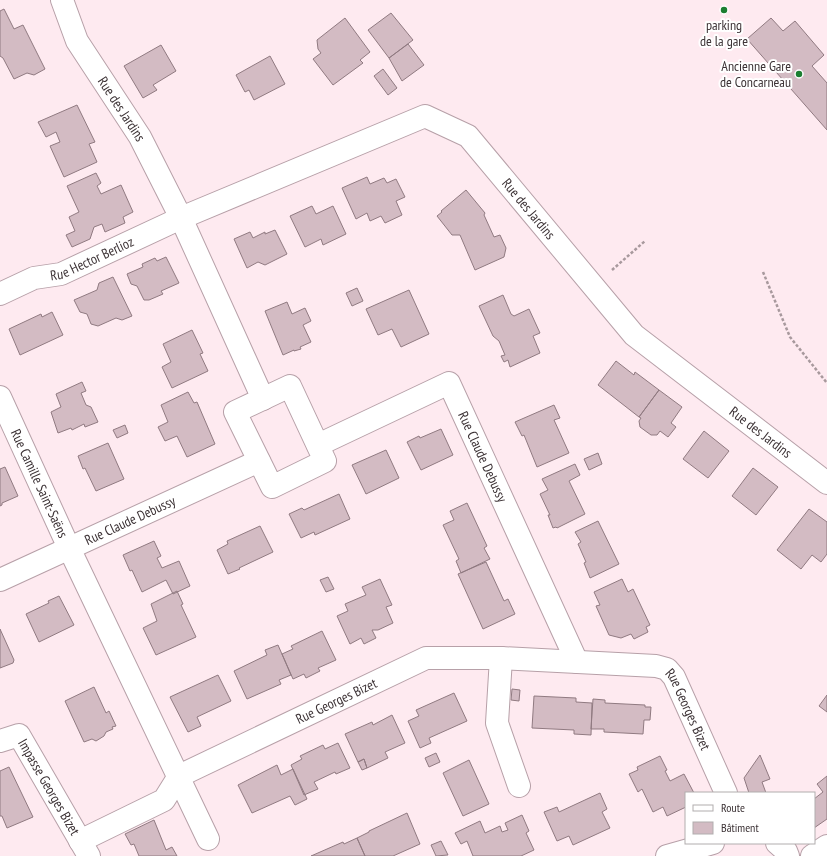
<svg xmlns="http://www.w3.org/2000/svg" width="827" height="856" font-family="'PT Sans Narrow',sans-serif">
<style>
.building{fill:#d3bbc3;stroke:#907a81}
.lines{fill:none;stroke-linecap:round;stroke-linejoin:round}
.minor-casing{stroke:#b7a0a8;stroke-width:24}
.path{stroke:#a8999d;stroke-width:2.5;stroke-dasharray:3 2;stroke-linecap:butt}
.minor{stroke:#fff;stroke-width:22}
.poi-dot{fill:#1b7e31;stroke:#fff;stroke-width:1.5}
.labels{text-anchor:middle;stroke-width:4;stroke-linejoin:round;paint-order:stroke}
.poi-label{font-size:14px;fill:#3c3235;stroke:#fff}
.street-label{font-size:14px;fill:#3c3235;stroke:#fff}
</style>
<rect width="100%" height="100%" fill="#feeaf0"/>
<path class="building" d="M4,9L14,29L23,25L45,69L34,75L27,73L14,79L3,58L0,56V11Z
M391,13L413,40L389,58L368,30Z
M345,18L370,52L360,60L363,63L333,85L313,59L321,53L318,49L317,40Z
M771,18L783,31L795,21L824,55L812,66L827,83V130L747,39Z
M408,44L424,65L402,81L389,58Z
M161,45L176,71L153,85L157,90L143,98L124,66Z
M270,56L285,84L254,100L249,90L245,92L236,75Z
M383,69L397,88L388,95L374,76Z
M77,105L95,142L89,144L97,162L64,177L50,146L60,142L56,132L46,137L38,122Z
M96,173L101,183L97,186L101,194L121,185L133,212L123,217L125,223L105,232L102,224L94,227L90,239L72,247L66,235L75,231L69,217L79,212L67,186Z
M367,177L370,184L384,178L387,183L396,179L405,197L396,201L402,215L385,223L381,216L370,221L367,213L356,219L342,188Z
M466,190L485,213L484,215L494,237L500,235L506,248L504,257L475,270L460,235H452L437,216L442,212L441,211Z
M312,206L316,214L333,206L346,234L323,245L321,239L305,247L290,216Z
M275,230L287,254L265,265L258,262L247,268L234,239L250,232L253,238L265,232V234Z
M166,257L179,283L161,291L163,294L149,300H144L137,286L131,284L127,274L143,267L142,264L155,258L157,261Z
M113,277L132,316L122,320L116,318L98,326L91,324L87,314L80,312L74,300L97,290L99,283Z
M357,288L363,301L352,306L346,293Z
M409,290L429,334L401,347L392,329L378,335L366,309Z
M503,295L511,314L514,316L529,309L540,333L533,336L540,353L510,367L508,360L504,362L501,356L505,355L499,341L493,336L479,306Z
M287,302L292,314L305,308L311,321L303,325L311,342L300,347L301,349L294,351V350L283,355L265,311Z
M52,312L63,335L20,355L9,329L41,314L42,317Z
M192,330L203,353L200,354L208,371L172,388L162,367L171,362L163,344Z
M616,361L634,375L635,372L659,390L639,417L598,385Z
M82,382L86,391L81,393L86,405L91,407L98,422L85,427L84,424L72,430L71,428L58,433L51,412L61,407L56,394Z
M659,390L682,407L671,423L676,427L668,437L660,431L657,435H651L640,427L639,421L641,418L639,417Z
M188,392L194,403L197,402L215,444L187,457L177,436L165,441L158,427L168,422L161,405Z
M554,405L560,418L554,420L569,453L537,467L524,435L522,436L515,422Z
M125,425L128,433L117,438L113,430Z
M441,429L453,455L421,470L407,442L419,436L420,438Z
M704,431L729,451L708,478L683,459Z
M108,443L124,479L96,491L85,468L83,469L78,456Z
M386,450L399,478L366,494L352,465Z
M598,453L602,464L589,470L584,459Z
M575,464L580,475L569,481L585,514L557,528L556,527L553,528L548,515H550L540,494L548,490L542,479Z
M5,467L18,496L2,503V505L0,506V469Z
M753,468L778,487L756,515L732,496Z
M339,494L350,519L315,535L314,532L301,538L289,514L302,508L304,510Z
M467,503L487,546L484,548L490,559L461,573L456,561L459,559L443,525L454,520L450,511Z
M809,509L827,522V554L821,562L812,555L801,569L777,550Z
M598,521L619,564L590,578L584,563L586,562L578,544L581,542L575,532Z
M260,526L273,552L239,568L240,569L228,574L217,550L228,544L227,541Z
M154,541L161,556L157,558L162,568L179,561L190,586L173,594L166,580L142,592L132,570L130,571L123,555Z
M486,562L504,601L508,599L515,614L483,629L458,574Z
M328,577L334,589L326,592L320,580Z
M380,579L392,605L386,607L393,623L378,630H372L376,638L364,644L361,638L350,644L337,616L348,611L345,604L366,595L362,587Z
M622,579L628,592L633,589L650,625L646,627L648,632L634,639L631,634L621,638L609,635L596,606L600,605L594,592Z
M177,591L183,604L181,605L196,637L156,655L143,628L157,621L151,604Z
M59,596L74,625L39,642L26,614L49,603L48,601Z
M0,629L14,660L13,663L0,668Z
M322,631L336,660L318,668L320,671L306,678L304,674L293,679L282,654L293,649L291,646Z
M278,645L291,675L279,680L281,684L247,699L234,671L267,655L265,650Z
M218,675L231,701L197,717L201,726L188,732L170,697Z
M94,687L106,713L109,711L116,726L112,727L113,729L106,732L104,736L96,741L92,739L84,742L65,701Z
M512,689L520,690L519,701L511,700Z
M454,693L467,721L429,738L431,743L420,748L408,721L419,716L416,710Z
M827,695V712L819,706Z
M534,696L576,698V702L592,703L591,735L574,734V730L532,728Z
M593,699L605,700V703L645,705V707H651L650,720H644L643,734L604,732V729H591Z
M392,715L405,743L385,752L388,758L367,768L364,759L358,762L345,734L372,722L373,725Z
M338,743L350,768L336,774L335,772L314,782L318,789L304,795L291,765L302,759L300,756L323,745L325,749Z
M436,753L440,762L429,767L425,758Z
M760,755L770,779L762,782L766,793H749L744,778Z
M660,756L667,770L665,771L670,781L684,774L694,793H686V807L667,816L663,807L653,812L642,789L638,792L629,774L638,770L637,767Z
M364,759L367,768L362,770L358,762Z
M469,760L489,804L463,816L443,773Z
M277,765L281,775L293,769L307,799L295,805L290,796L252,813L238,785Z
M9,767L33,817L7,828L2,816H0V771Z
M827,776V819L814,828V799L823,792L817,784Z
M600,793L607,809L602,812L610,828L573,845L569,836L557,841L544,812L557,807L559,812Z
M407,813L420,844L393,856H365L357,838L369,832V831Z
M522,815L529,831L526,833L534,850L521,856H473L467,841L461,844L455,833L480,821L485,833L500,826L502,832L508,830L505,823Z
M154,820L166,850L172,847L177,856H139L134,844L131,845L125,834Z
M357,838L365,856H311L343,842L344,844Z
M441,841L448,855L436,856L431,845Z"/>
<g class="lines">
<defs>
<g id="minor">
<path id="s1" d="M62,0L77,41L140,137L181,218L263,399"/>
<path id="s2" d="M0,294L34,278L61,274L181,218L425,116L468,136L634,335L827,483"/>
<path d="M290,386L325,461L272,487L235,412Z"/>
<path id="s3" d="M0,397L69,548L208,839"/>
<path id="s4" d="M318,445L449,383L577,662"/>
<path id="s5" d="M0,580L259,461"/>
<path d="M501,658L497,723L519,786"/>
<path id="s6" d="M0,741L19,735L89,856"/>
<path id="s7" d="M80,841L164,800L179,776L426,658H501L656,666L667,669L674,677L726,793"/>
<path d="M777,843L786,851L788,856"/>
<path d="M667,856L713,843"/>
<path d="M812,856L827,846"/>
</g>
</defs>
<use href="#minor" class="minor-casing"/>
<path class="path" d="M612,270L645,241
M763,272L790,337L827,383"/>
<use href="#minor" class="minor"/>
</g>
<g class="poi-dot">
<circle cx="724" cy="10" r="4"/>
<circle cx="799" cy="74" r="4"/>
</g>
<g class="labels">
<g class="poi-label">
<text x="724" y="30">parking<tspan x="724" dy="16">de la gare</tspan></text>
<text x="791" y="71" text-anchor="end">Ancienne Gare<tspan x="791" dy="16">de Concarneau</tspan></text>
</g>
<g class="street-label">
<text dy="5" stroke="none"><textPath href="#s1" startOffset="125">Rue des Jardins</textPath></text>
<text dy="5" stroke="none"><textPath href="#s2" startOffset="604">Rue des Jardins</textPath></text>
<text dy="5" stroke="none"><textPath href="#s2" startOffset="99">Rue Hector Berlioz</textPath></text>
<text dy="5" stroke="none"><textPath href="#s2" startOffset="928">Rue des Jardins</textPath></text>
<text dy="5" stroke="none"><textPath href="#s4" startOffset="226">Rue Claude Debussy</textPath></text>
<text dy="5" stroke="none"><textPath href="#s3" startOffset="95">Rue Camille Saint-Saëns</textPath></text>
<text dy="5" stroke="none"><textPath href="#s5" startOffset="143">Rue Claude Debussy</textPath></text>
<text dy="5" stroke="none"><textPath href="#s7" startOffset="296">Rue Georges Bizet</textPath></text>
<text dy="5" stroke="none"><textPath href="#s7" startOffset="683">Rue Georges Bizet</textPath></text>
<text dy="5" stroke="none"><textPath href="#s6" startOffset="80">Impasse Georges Bizet</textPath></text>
</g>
</g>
<rect x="685" y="792" width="130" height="52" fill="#ffffff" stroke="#b1adae"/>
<rect x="693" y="805" width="20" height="6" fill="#ffffff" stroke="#b1adae"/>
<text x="721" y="812" font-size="12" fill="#3c3235">Route</text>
<rect x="693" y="822" width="20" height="12" fill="#d3bbc3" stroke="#b1adae"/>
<text x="721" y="832" font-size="12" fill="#3c3235">Bâtiment</text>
</svg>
